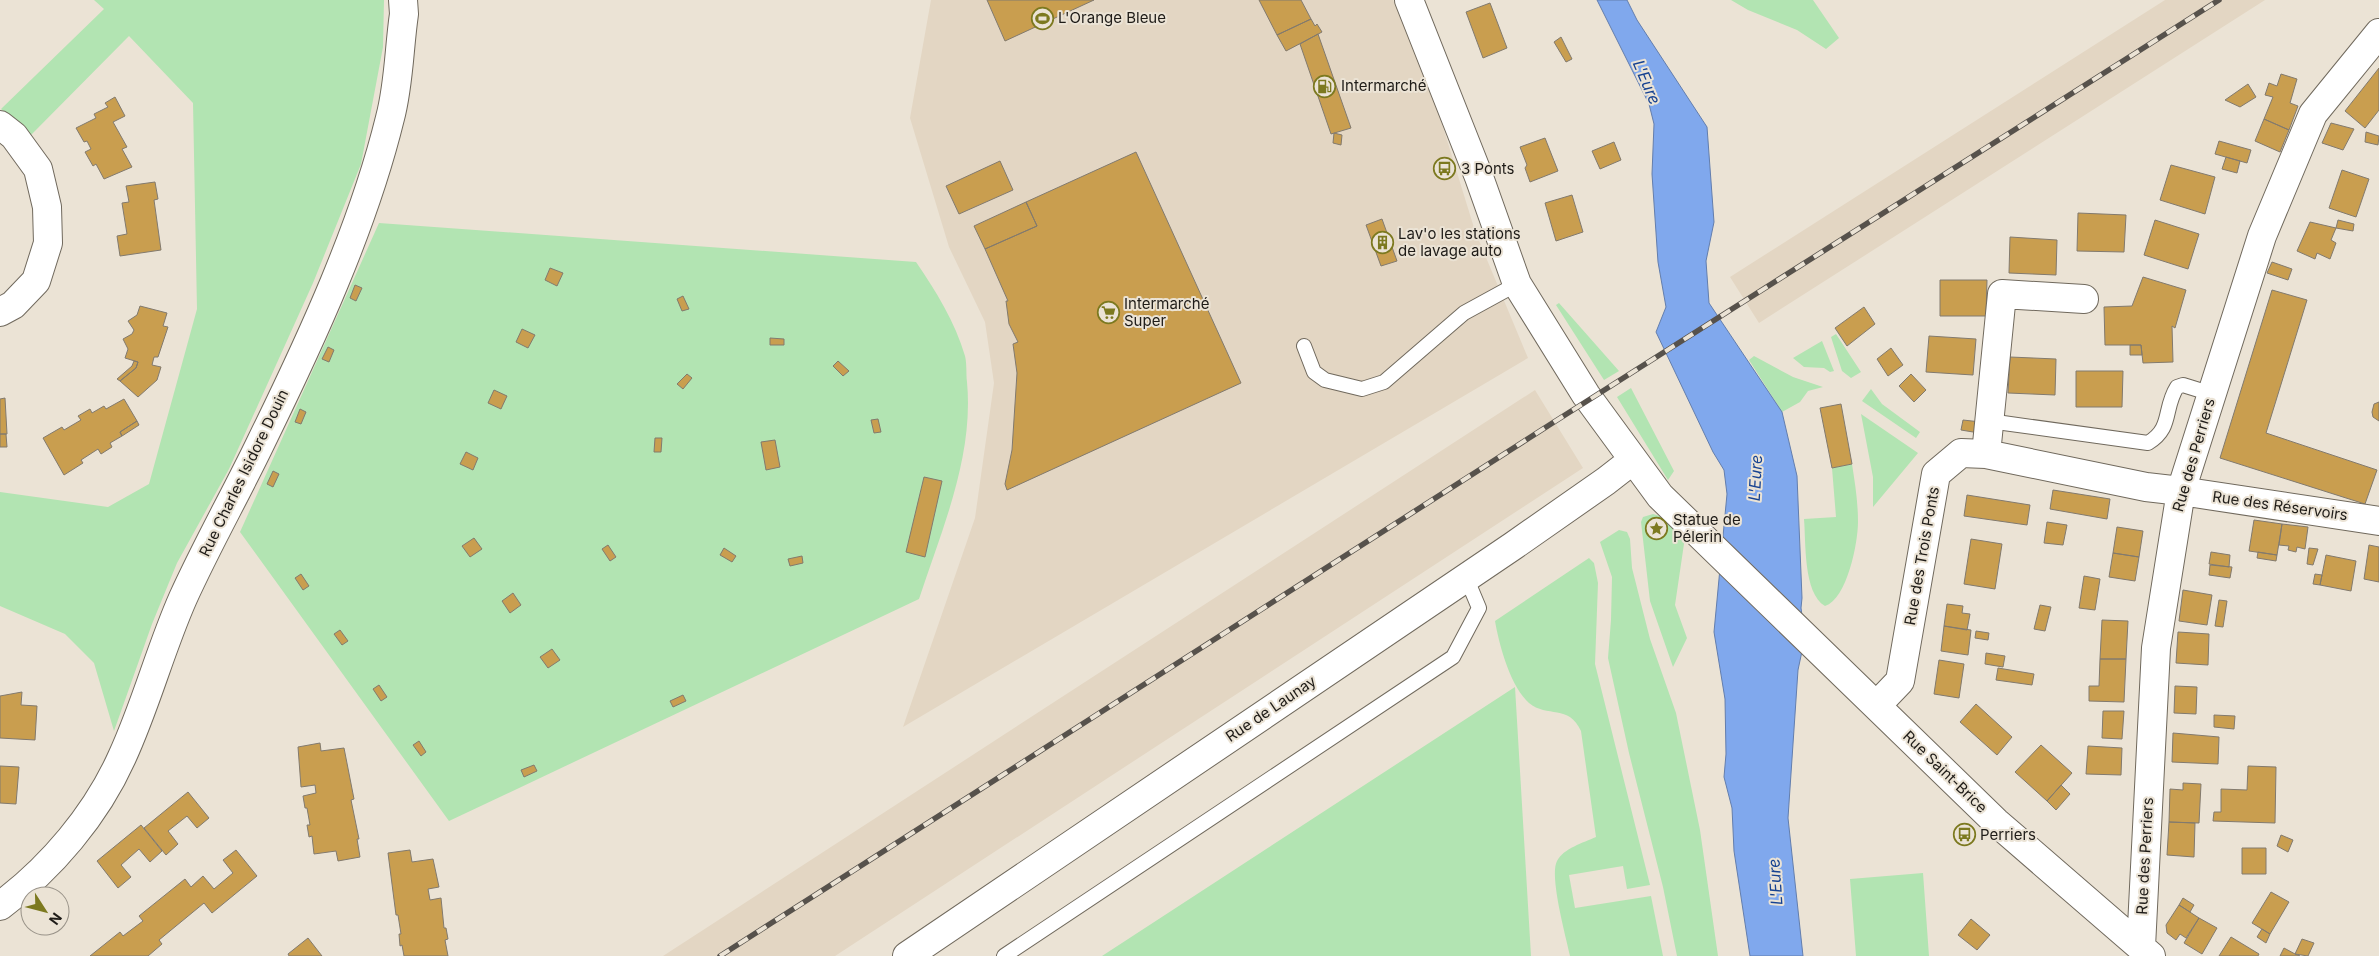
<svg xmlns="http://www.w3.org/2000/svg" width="2379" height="956" font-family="Inter,sans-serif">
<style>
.built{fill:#e3d6c3}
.green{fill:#b2e4b2}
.water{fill:#80a8ed;stroke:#637ead}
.building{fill:#c99e4f;stroke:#827a6e}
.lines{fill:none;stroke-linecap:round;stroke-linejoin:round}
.lane-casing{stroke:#70695d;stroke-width:16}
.street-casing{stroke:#70695d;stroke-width:30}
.secondary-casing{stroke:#70695d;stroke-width:30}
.lane{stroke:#fff;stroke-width:14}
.street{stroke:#fff;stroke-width:28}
.secondary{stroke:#fff;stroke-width:28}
.rail-casing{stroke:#57524c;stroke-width:5.5}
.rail{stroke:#ebe3d5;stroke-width:4;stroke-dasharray:11;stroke-linecap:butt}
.labels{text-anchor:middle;stroke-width:4;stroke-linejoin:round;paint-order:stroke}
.poi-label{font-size:15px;fill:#1f1c18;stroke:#ebe3d5;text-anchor:start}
.street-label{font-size:15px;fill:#1f1c18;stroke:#ebe3d5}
.water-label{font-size:16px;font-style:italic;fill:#164291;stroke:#ebe3d5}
</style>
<rect width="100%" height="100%" fill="#ebe3d5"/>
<path class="built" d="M931,0H1393L1427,75L1475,231L1528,358L903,727L975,518L994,383L985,322L949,247L910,118Z
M2165,0H2265L1759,323L1730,277Z
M1535,390L1583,468L835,956H663Z"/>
<path class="green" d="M94,0H384L383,47L361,164L313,283L229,469L177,563L152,624L114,731L94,663L65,634L0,606V492L108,507L149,484L197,309L193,103L129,36L30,136L1,109L104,9Z
M1731,0H1813L1839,38L1826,49L1797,30L1748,10Z
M379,223L916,262C936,291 955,322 965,356C967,364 966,374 967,382C974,457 942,529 919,599L449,821L240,532Z
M1559,303L1619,371L1604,380L1556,305Z
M1836,334L1861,372L1851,378L1842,371L1831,337Z
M1822,341L1834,371L1830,372L1824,368L1804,367L1793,358Z
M1754,356L1793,377L1823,387L1808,391L1800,402L1782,412L1749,360Z
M1631,388L1674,471L1668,480L1617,397Z
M1871,389L1882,404L1920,432L1916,438L1862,401Z
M1861,414L1918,453L1873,507V477Z
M1852,464C1855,483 1858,502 1858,522C1858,543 1847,599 1825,606C1803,593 1806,542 1804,519L1836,517L1832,468Z
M1653,514L1663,517L1685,537L1675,605L1687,638L1673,667L1650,601L1641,522L1643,517Z
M1619,530L1627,532L1630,539L1632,568L1650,639L1676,713L1700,830L1718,956H1677L1663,887L1629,753L1608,658L1611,620L1612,577L1600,542Z
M1589,558L1594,563L1598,583L1595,664L1650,885L1627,889L1623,866L1569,875L1575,908L1651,896L1663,956H1570C1566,937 1549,876 1557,861C1564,848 1583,843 1596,837L1581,731C1569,704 1547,718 1529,703C1510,686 1499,644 1495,621Z
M1515,687L1531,956H1102Z
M1923,873L1929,956H1856L1850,879Z"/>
<path class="water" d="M1597,0H1627L1637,20L1707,127L1714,222L1706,261L1709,303L1782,412L1797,476L1802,598L1801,608L1805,637L1798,670L1788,818L1803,956H1750L1734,851L1732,808L1724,777L1726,754L1725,699L1714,632L1727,494L1724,470L1713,452L1656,332L1666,307L1658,262L1652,174L1654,124L1649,104Z"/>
<path class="building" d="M987,0H1094L1005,41Z
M1259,0H1301L1311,19L1277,35Z
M1490,3L1507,48L1483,58L1466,12Z
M1311,19L1315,26L1317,24L1322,32L1286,51L1277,35Z
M1318,34L1351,128L1331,134L1300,44Z
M1561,37L1572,59L1566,62L1554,42Z
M2379,68V110L2365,128L2345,111Z
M2281,74L2297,79L2290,103L2298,106L2289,130L2264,119L2273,97L2265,95L2269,83L2277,86Z
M2248,84L2256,97L2240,107L2225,100Z
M115,97L125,116L113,122L127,147L122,149L132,167L104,179L96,164L93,166L85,152L91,149L87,141L84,142L76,128L96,118L94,114L108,107L105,103Z
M2264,119L2289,130L2280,152L2255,141Z
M2331,123L2354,129L2343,150L2322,143Z
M2366,132L2379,136L2378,145L2365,142Z
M1334,133L1342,135L1341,145L1333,143Z
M1545,138L1558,171L1530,182L1525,168L1527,165L1520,147Z
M2219,141L2251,150L2247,163L2215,154Z
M1614,142L1621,160L1600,169L1592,151Z
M1136,152L1241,383L1007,490L1005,484L1012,450L1017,373L1013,344L1018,342L1009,324L1006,301H1008L985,249L1037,226L1026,202Z
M2226,157L2240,161L2237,173L2222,169Z
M1000,161L1013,190L959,214L946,186Z
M2171,165L2215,177L2205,214L2160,200Z
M2342,170L2369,179L2356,217L2329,208Z
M155,182L158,199L154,200L161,250L120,256L117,236L127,234L122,203L129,202L126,186Z
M1572,195L1583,232L1556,241L1545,203Z
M1026,202L1037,226L985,249L974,226Z
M2078,213L2126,215L2124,252L2077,251Z
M1382,219L1397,261L1381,266L1366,225Z
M2155,220L2199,234L2188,269L2144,255Z
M2338,220L2354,224L2353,231L2336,228Z
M2310,222L2336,228L2331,240L2336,243L2330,259L2317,253L2315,259L2297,251Z
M2010,237L2057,240L2056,275L2009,273Z
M2272,262L2292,269L2288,280L2267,273Z
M550,268L563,273L557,286L545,280Z
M2143,277L2186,290L2175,328L2172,326L2173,362L2143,363L2141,345H2105L2104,307L2132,306Z
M1940,280H1987L1986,316H1940Z
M355,285L362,288L356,301L350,298Z
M2272,290L2307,300L2266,433L2377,470L2365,504L2220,458Z
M683,296L689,309L682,311L677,299Z
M140,306L167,313L163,326L168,327L158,357H154L152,365L161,367L157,380L138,397L120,381L136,368L138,362L125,358L128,349L123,339L132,334L134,330L128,321L137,315Z
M1864,307L1875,324L1847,346L1835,328Z
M522,329L535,335L528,348L516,342Z
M1929,336L1976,339L1973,375L1926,372Z
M770,338L784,339V345H770Z
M2130,345H2141L2142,355H2130Z
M328,347L334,350L329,362L322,359Z
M1891,348L1903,365L1888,376L1877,359Z
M2010,357L2056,359L2055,395L2008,393Z
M134,361L138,362L136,368L120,381L117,379L132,366Z
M838,361L849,371L843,376L833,366Z
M2076,371H2123L2122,407H2076Z
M687,374L692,378L683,389L677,384Z
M1911,374L1926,390L1914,402L1899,386Z
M494,390L507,396L501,409L488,403Z
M5,398L7,434H0V399Z
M124,399L137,421L120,432L122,436L110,443L112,447L101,454L98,449L81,460L83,463L64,475L43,438L62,427L64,430L81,420L78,416L90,409L92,413L104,406L106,409Z
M2379,402V421L2373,417L2372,412L2374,404Z
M1841,404L1852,464L1832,468L1820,408Z
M300,409L306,412L301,424L295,422Z
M878,419L881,432L874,433L871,420Z
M1963,420L1981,422L1979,433L1961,430Z
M137,421L139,425L122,436L120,432Z
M0,434H6L7,447H0Z
M655,438H662L661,452H654Z
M775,440L780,467L766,470L761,442Z
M466,452L478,458L473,470L460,464Z
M273,471L279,474L273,487L267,484Z
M924,477L942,481L925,557L906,552Z
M2053,490L2110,499L2107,519L2050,509Z
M1967,495L2030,505L2027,525L1964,516Z
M2254,520L2282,524L2277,555L2249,551Z
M2047,522L2067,525L2063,545L2044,543Z
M2282,524L2308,527L2305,549L2297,547L2296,552L2288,550L2289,546L2279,545Z
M2117,527L2143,531L2139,557L2113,553Z
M474,538L482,549L470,557L462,546Z
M1971,539L2002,544L1995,589L1964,584Z
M608,545L616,557L610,561L602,549Z
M2369,545L2379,547V582L2364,579Z
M724,548L736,556L732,562L720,555Z
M2309,548L2318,549L2313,565L2307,564Z
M2211,552L2230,555L2229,567L2209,564Z
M2258,552L2277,555L2276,561L2257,558Z
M2113,553L2139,557L2135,581L2109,577Z
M2326,555L2356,561L2351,591L2320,585Z
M802,556L803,563L790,566L788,559Z
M2210,565L2232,567L2230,578L2209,575Z
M301,574L309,586L303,590L295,578Z
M2315,574L2322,575L2320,585L2313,584Z
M2084,576L2100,579L2095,610L2079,608Z
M2183,590L2212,595L2207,625L2179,621Z
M513,593L521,605L510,613L502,601Z
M2219,600L2227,601L2223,627L2215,626Z
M1947,604L1963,606L1962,613L1970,614L1967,630L1944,626Z
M2040,605L2051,607L2045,631L2034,629Z
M2102,620L2128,621L2126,659H2100Z
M1944,626L1971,630L1968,655L1941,651Z
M340,630L348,641L342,645L334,634Z
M1976,631L1989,633L1988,640L1975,638Z
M2178,632L2209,634L2208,665L2176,663Z
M552,649L560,660L548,668L540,657Z
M1986,653L2005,656L2003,667L1985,664Z
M2100,659H2126L2124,702L2089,701V686H2099Z
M1939,660L1964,664L1959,698L1934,694Z
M1998,668L2034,674L2032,685L1996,680Z
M379,685L387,697L381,701L373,689Z
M2175,686L2197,687L2196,714L2174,713Z
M22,692L21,705L37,706L35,740L0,738V696Z
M683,695L686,701L673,707L670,701Z
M1976,704L2012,737L1997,755L1960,722Z
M2103,711H2124L2122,739L2102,738Z
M2214,715L2235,716L2234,729L2214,727Z
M2173,733L2219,737L2218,764L2172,762Z
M419,741L426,752L421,756L413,745Z
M320,743L321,751L344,748L354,799L351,800L359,839H357L360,857L338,861L336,851L314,854L312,836L309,837L307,825H310L307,808H305L303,796L316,793L315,785L301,787L298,747Z
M2041,745L2072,773L2047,801L2015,772Z
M2088,746L2122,748L2121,775L2086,774Z
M534,765L537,771L524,777L521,770Z
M0,766L19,767L16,804L0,803Z
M2248,766L2276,767L2275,823L2213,821L2214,812H2221V789L2247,790Z
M2183,783L2201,784L2199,823L2169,822L2170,789L2183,790Z
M2061,785L2070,794L2056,810L2047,801Z
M188,792L209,818L197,828L187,816L168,831L178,844L166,855L144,828Z
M2169,822L2195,823L2194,857L2167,855Z
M141,825L162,851L150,862L139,849L121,865L131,877L118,888L97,861Z
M2281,835L2293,840L2288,852L2277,846Z
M2242,848H2266V874H2242Z
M236,850L257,876L212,913L204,903L159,940L162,944L148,956H90L120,932L123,936L143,921L139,916L185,879L191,887L203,876L214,889L233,873L223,860Z
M410,850L412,862L433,859L439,887L428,889L430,900L441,898L444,928H446L448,939L445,940L448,956H404L402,945L400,946L399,934H401L398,915H396L388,853Z
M2271,892L2289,902L2270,934L2252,923Z
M2183,898L2194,905L2190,912L2179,905Z
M2179,905L2199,918L2186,938L2180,934L2176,940L2167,933L2166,925Z
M2199,918L2217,928L2202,954L2184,943Z
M1971,919L1990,935L1977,950L1958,935Z
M2262,929L2270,934L2266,943L2257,937Z
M2231,937L2259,954L2258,956H2219Z
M308,938L322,956H289L288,954Z
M2302,939L2314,943L2308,956L2295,954Z
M2284,948L2295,954L2300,956H2280Z"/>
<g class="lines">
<defs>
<path id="lane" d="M1304,346L1314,372L1325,380L1362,389L1384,382L1464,313L1517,284
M1989,421L2148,443C2173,428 2163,409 2177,387L2183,385L2212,394
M1004,956L1453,657L1479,608L1466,577"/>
<path id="street" d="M0,125L14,136L38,169L47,207L48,243L36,281L13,305L0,312
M1986,454L2002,294L2084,299
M1877,705L1900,681L1936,474L1961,453L1986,454L2146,487L2181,491"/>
<path id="secondary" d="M1409,0L1479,177L1517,284L1586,395L1660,496L1996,822L2151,956
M2181,491L2379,521
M0,906C51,868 96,815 122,757C146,705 160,650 183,598C207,545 236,494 261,442C311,340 363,228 390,118C399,85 399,48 404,14L403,0
M2141,947L2156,648L2181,491L2262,236L2313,114L2379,33
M907,956L1513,546L1606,481L1633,460"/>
</defs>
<use href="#lane" class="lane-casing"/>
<use href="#street" class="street-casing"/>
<use href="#secondary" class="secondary-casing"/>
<use href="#lane" class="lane"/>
<use href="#street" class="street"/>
<use href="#secondary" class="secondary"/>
<defs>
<path id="rail" d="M720,956L1554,422L2219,0"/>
</defs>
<use href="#rail" class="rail-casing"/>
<use href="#rail" class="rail"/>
</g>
<defs>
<symbol id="stadium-ring" viewBox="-11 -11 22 22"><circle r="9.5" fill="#ebe3d5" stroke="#7c791f" stroke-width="1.5"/><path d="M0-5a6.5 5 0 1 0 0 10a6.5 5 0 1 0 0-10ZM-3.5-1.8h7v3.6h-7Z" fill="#7c791f"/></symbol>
<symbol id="fuel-ring" viewBox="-11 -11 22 22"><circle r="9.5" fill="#ebe3d5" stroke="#7c791f" stroke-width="1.5"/><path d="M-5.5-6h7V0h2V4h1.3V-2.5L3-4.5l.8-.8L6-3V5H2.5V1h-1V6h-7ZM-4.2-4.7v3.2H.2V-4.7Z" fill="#7c791f"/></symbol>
<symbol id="bus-ring" viewBox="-11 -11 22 22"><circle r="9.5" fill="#ebe3d5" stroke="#7c791f" stroke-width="1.5"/><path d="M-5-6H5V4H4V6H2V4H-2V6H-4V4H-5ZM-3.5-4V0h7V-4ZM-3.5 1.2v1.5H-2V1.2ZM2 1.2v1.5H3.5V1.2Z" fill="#7c791f"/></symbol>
<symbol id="building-ring" viewBox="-11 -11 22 22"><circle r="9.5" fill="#ebe3d5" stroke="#7c791f" stroke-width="1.5"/><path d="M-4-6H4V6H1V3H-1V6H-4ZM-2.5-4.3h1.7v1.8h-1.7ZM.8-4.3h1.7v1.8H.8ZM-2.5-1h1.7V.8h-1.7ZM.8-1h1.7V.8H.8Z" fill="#7c791f"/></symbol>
<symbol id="supermarket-ring" viewBox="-11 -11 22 22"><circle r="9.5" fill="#ebe3d5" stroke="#7c791f" stroke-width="1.5"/><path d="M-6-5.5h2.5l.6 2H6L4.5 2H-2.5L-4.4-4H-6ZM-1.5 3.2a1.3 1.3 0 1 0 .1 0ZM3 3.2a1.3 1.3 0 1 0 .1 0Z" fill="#7c791f"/></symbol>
<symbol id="sight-ring" viewBox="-11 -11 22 22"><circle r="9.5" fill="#ebe3d5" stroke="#7c791f" stroke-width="1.5"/><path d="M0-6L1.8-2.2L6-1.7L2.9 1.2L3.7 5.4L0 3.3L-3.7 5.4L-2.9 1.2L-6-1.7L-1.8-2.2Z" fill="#7c791f"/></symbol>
</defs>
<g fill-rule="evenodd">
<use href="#stadium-ring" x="1030" y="6" width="25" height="25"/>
<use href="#fuel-ring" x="1312" y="74" width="25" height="25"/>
<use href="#bus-ring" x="1432" y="156" width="25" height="25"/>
<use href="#building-ring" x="1370" y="230" width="25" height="25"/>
<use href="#supermarket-ring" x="1096" y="300" width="25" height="25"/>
<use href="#sight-ring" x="1644" y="516" width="25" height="25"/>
<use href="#bus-ring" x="1952" y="822" width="25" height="25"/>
</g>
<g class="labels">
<g class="poi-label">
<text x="1058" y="23">L'Orange Bleue</text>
<text x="1341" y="91">Intermarché</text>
<text x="1461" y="174">3 Ponts</text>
<text x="1398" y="239">Lav'o les stations<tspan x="1398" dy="17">de lavage auto</tspan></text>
<text x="1124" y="309">Intermarché<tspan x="1124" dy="17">Super</tspan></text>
<text x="1673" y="525">Statue de<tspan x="1673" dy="17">Pélerin</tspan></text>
<text x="1980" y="840">Perriers</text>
</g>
<g class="street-label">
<text transform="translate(2194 455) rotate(-74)" y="5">Rue des Perriers</text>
<text transform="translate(244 473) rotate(-64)" y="5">Rue Charles Isidore Douin</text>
<text transform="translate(2280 506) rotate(8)" y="5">Rue des Réservoirs</text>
<text transform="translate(1922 556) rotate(-80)" y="5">Rue des Trois Ponts</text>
<text transform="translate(1271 709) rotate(-34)" y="5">Rue de Launay</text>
<text transform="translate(1945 772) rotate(44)" y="5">Rue Saint-Brice</text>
<text transform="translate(2145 856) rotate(-87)" y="5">Rue des Perriers</text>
</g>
<g class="water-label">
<text transform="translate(1647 82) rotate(67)" y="6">L'Eure</text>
<text transform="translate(1755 478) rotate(-87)" y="6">L'Eure</text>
<text transform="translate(1775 882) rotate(-94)" y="6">L'Eure</text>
</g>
</g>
<g transform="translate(45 911) rotate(126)"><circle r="24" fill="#ebe3d5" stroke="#999389"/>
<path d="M0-4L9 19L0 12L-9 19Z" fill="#7c791f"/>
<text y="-8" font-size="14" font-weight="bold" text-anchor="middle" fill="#1f1c18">N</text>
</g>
</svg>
